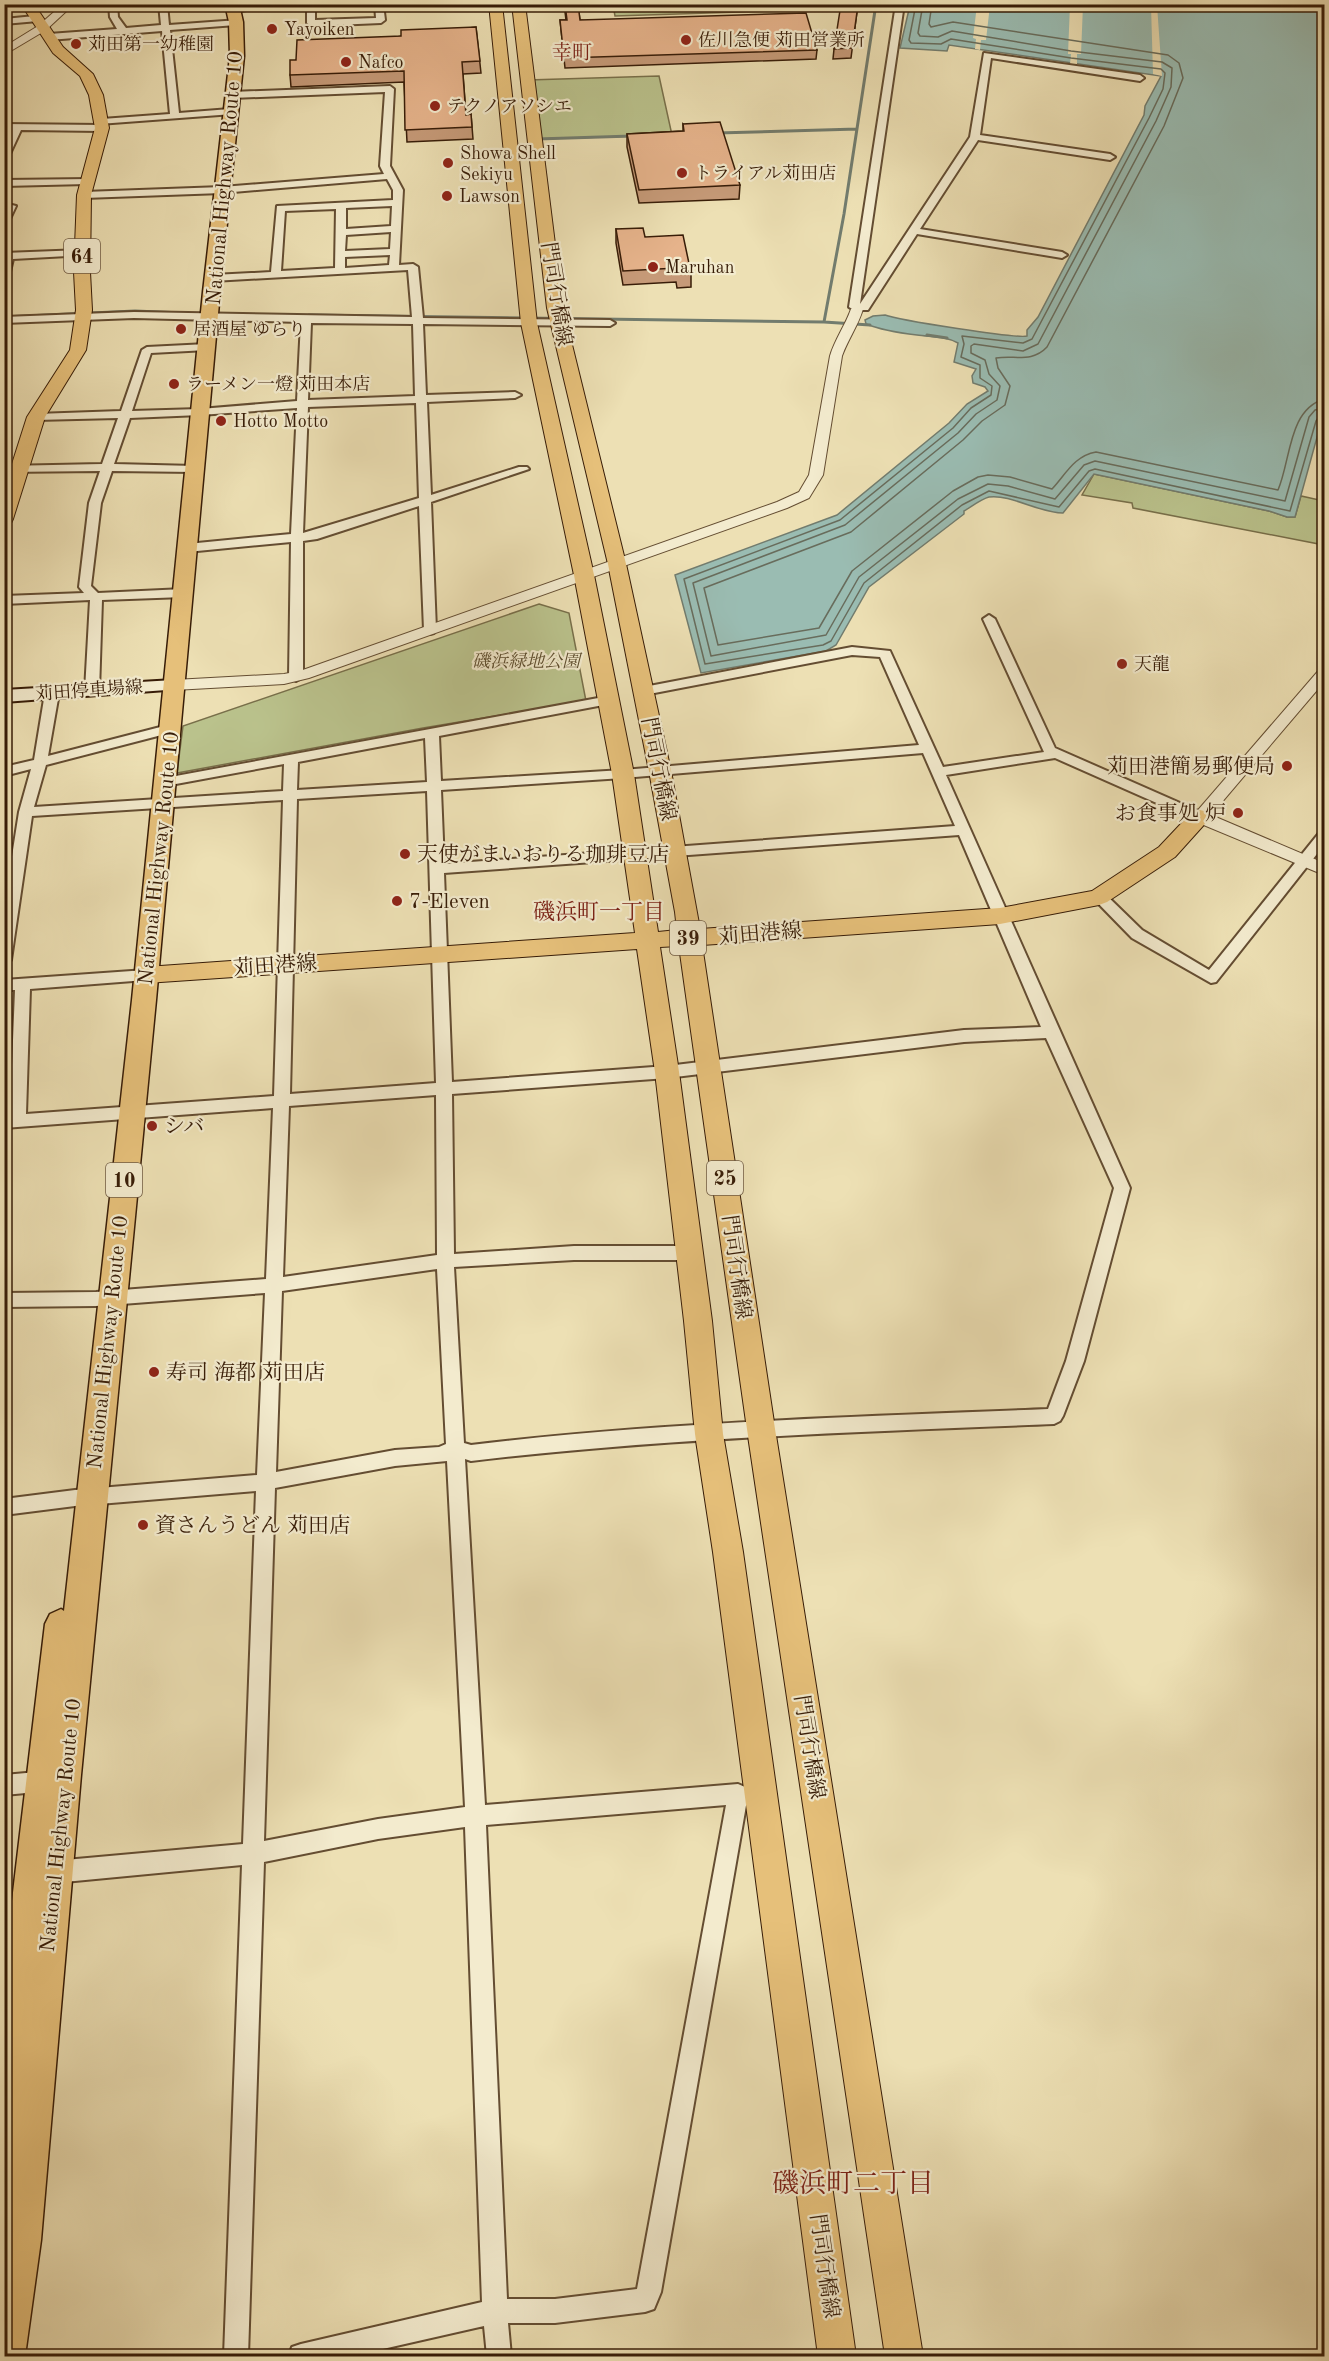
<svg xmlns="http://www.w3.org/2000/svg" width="1329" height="2361" font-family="'Old Standard TT','Noto Serif JP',serif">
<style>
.green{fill:#bac28c;stroke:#786f4a;stroke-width:1.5}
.water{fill:#9abcb2;stroke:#727c6e;stroke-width:1.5}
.pier{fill:#ede0b4}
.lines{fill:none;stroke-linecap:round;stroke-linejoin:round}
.shore{stroke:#686c5c;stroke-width:1.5}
.stream{stroke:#727c6e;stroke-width:3}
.minor-casing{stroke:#644d32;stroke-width:4}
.tertiary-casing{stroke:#644d32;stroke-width:2}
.secondary-casing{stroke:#371c07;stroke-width:4}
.primary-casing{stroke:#371c07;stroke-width:2}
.trunk-casing{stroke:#371c07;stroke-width:3}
.minor{fill:#f3ebce;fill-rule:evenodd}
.tertiary{fill:#f3ebce;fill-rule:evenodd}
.secondary{fill:#f3ebce;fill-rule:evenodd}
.primary{fill:#e6c07a;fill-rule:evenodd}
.trunk{fill:#e6c07a;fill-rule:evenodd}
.wall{fill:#c69a78;stroke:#371c07;stroke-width:1.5}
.building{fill:#e6b38b;stroke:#371c07;stroke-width:1.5}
.poi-dot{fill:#8f2418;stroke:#f3ebce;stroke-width:2}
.labels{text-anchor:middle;stroke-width:4.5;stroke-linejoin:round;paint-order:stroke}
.far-poi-label{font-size:18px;fill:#371c07;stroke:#f3ebce;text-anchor:start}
.far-park-label{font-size:18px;font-style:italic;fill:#5e4e2f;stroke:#f3ebce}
.far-street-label{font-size:18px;fill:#371c07;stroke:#f3ebce}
.far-quarter-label{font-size:20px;fill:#7a1f14;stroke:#f3ebce}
.shield{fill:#f3ebce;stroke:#6f5a43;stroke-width:1.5}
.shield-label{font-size:20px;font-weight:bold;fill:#371c07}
.street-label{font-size:21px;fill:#371c07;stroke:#f3ebce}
.poi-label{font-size:21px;fill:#371c07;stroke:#f3ebce;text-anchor:start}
.neighbourhood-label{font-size:22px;fill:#7a1f14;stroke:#f3ebce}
.near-neighbourhood-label{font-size:27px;fill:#7a1f14;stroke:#f3ebce}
</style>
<rect width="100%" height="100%" fill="#ede0b4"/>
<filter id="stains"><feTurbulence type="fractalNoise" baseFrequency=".00333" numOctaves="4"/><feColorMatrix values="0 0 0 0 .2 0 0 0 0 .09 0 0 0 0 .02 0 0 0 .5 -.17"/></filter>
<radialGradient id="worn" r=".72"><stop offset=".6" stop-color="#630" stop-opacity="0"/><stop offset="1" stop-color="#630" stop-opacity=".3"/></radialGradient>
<path class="green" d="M613,5H863L862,8L615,16Z
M659,76L672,135L535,139L528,80Z
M1094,474L1269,511L1287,517H1295L1301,496L1324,501V545L1133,508L1132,503L1082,495Z
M539,604L569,613L586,701L423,728L177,773L183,726Z"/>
<path class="water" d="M910,5H1324V412L1295,517H1287L1269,511L1094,474L1063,513C1039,513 1011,494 989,497C981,499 971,507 964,511V514L869,587L836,645L826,651L701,673L675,575L837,515L949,423L967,404L988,391L985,387L973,383L972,376L976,369L954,362L958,343C946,336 931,337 917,335C900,333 881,330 866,324L865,320L873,316L885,315C898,320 1018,339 1027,336V330L1038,317L1144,115L1145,106L1161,76L949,45L947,51L900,48Z"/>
<path class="pier" d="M977,5H990L986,40H981L980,50L975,49L976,39L973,38Z
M1070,5H1083L1081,54H1077V65L1070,64L1071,54H1068Z
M1151,5H1157L1162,76L1153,74Z"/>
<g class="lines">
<path class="shore" d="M916,4L909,40L911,43L941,44L951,39L1071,58L1161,69L1165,73L1163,89L1149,118L1032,339L1023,343L962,336L964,344L961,357L980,365V378L992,386L991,395L971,408L953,428L840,520L684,579L705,664L823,645L831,641L864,583L962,505L989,491L1059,507L1089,471L1095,469L1290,511L1316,421L1319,417L1324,416
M923,4L918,33L920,36L938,37L952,31L1071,51L1162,62L1172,68L1171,87L1156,121L1038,344L1023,351L974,344L971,346V353L985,360L989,374L1000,386L997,400L976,414L958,433L845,525L693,583L711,656L826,635L859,577L958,499L988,484L1008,486L1055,499L1084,465L1095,461L1285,501L1309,417L1315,410L1324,408
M932,4L929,24L931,27L953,22L1168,55L1179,63L1183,78L1164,126L1047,347C1032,363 1015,355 996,358L998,368L1010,386L1005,405L982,421L963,440L851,532L704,588L718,645L819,628L852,571L953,491L978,477L988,475L1010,477L1052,489C1066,474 1074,456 1096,452L1278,490C1291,460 1288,410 1324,399"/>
<path class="stream" d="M717,133L857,129
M537,139L632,136
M309,315L824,322L844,214L876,4
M4,317L135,311L183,313
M824,322L870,325
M927,335L947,338"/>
<defs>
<path id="minor" d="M109,4H117L118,17L126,28L161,25L159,4H167L169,25L239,20V24L236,25L170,30L179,113L230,109L235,112L233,114L99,124L97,122L102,119L170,114L162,31L49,40L45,37L49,34L117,29L110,17Z
M253,4H285L234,12L230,9Z
M307,4H315V20L376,18L375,4H383L385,20L381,23L311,26L307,23Z
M896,4H904L860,304L970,137L984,53L1140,75L1144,78L1140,81L991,58L980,135L1110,154L1115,157L1110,160L978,140L920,229L1062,252L1067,255L1062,258L917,234L868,310H854L849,307Z
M35,16L39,19L38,21L4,24V19Z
M390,86L394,89L390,166L403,190L399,265L413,264L418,267L423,318L610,320L615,323L610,326L423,324L426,395L515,392L521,395L515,398L427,402L431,495L519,467H527L529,469L431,502L436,630L434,633L430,634L424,630L419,506L317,539L303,541V677L296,681L289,677L291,542L187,552L181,548L187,544L291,534L297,408L200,415L130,418L114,464L195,466L201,469L195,472L112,471L101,503L91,586L98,593L184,589L190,593L184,597L102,600L99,691L97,694H87L85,691L90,600L4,604V596L84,593L79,587L89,503L100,471L4,472V466L102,464L118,418L36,420L30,417L36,414L121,411L142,350L147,347L207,344L212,347L207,350L151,353L132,411L200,409L297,401L301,322L134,318L4,323V317L134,312L412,317L408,270L213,281L208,278L213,275L271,272L277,206L393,200V190L387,179L222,193L84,198L79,195L84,192L222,187L384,174L380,166L385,92L232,98L228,95L232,92ZM392,206L391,226L346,229V208ZM336,209L335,268L281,271L285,211ZM391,232L390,249L345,251L346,235ZM390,255L389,265L345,268V257ZM311,323L413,324L415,396L308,400ZM416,403L419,498L303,533L308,407Z
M4,124L102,125L107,128L102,131L21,130L9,156L4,159V145L12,130H4Z
M90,179L92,181L87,184L4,186V180Z
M4,203L16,206L9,221L4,224Z
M82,250L87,253L86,255L13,259L9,276L4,279V253Z
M989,615L995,619L1055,748L1205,814L1207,817L1205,820H1195L1055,758L946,775L1130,1188L1084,1361L1063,1416L1060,1421L1054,1424C860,1432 664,1438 471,1461L465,1459L485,1805L738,1784L745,1787L748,1794L661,2292L654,2309L645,2312L555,2323H508L511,2356H487L484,2326L352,2356H289L292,2347L301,2344L482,2302L465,1827L378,1839L264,1862L248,2356H224L242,1865L54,1883L46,1880L43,1872L46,1864L54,1861L243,1844L256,1491L75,1506L4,1515V1499L75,1490L257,1475L265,1293L96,1306L4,1307V1293L96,1292L266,1279L273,1108L4,1128V1116L10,1115L15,990H4V980L146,970L151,971L154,975L151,979L146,980L30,989L26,1114L274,1096L283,800L32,816L11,960L4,965V907L19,812L31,769L4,776V767L34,760L45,693L52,689L59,693L48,756L172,724L179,728L177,731L46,765L34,807L283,791L284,764L165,786L158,782L165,778L609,696L616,700L614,703L439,736L441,781L623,770L919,745L880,657L852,655L644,695L637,691L644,687L852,647L890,651L943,767L1044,752L983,619ZM425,738L427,782L297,790L298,762ZM923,753L955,826L444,864L441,790L623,778ZM427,791L436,1083L290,1094L297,799ZM959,835L1041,1027L964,1030L667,1066L452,1082L444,873ZM1046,1038L1114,1188L1066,1361L1048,1409C856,1417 662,1422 471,1445L464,1443L454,1267L574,1260H689L695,1258L698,1253L695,1248L689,1246H574L454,1254L452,1094L667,1078L964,1042ZM436,1095L437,1255L283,1277L289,1106ZM437,1269L446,1444L439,1447L395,1450L276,1472L282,1291ZM447,1461L465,1807L378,1819L264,1841L275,1488L395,1466ZM726,1805L637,2289L555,2299H507L486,1825Z
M1324,831V845L1216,982L1211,983L1132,938L1092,897L1094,893H1104L1142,930L1209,970L1319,833Z
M48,1771L55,1774L58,1781L55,1788L48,1791L4,1795V1775Z"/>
<path id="tertiary" d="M63,4H74L46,30L4,55V47L38,26Z
M857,305L863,309C858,326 848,339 842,356L823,475L809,498L787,508L309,678L284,684L174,690L166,685L174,680L284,674L300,671L777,502L799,492L809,475L830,356C835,339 845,326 851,309Z
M1324,668V682L1211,815L1324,863V875L1194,821L1192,817L1319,670Z"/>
<path id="secondary" d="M174,680L180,681L183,685L180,689L4,702V690Z"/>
<path id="primary" d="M21,4H34L63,47L93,74L103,95L109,128L91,195L90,272L92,310L86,350L45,417L13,519L11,523L4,524V489L27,417L70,350L76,310L74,272L77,195L95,128L89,95L80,76L53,53Z
M489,4H502L537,323L594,575L634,774L658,932L677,930L675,912L649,771L608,564L547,308L512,4H525L563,308L626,564L671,771L700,929L1000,908L1092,891L1159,847L1192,812L1200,810L1208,812L1211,817L1175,857L1107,902L1099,905L1000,924L702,945L775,1429L923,2356H885L747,1429L679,946L660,947L679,1072L712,1321L723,1434L743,1552L856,2356H818L713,1552L695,1434L684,1321L655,1072L637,949L146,983L138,981L134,975L138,969L146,967L635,933L612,774L574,575L521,323Z"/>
<path id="trunk" d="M225,4H239L243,22L244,56L220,292L156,1000L81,1775L41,2240L25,2356H4V2208L10,2149L4,2152V1968L45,1624L50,1614L61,1609L64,1611L132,1000L203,292L230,56L229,22Z"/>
</defs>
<use href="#minor" class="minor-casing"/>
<use href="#tertiary" class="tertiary-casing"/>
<use href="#secondary" class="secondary-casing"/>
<use href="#primary" class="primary-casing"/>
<use href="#trunk" class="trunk-casing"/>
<use href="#minor" class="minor"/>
<use href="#tertiary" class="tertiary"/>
<use href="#secondary" class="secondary"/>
<use href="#primary" class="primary"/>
<use href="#trunk" class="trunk"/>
</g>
<path class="wall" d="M564,4H578L580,20L817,50L816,59L565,68L560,20H566Z
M857,12L851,58L833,59L834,49Z
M476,27L481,73L463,74L466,115L471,114L473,139L407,142L404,82L291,87L290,75L296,60L401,36Z
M683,124L740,185L739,199L639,203L627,147V134L683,131Z
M616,229L645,237L691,273V287L677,288L676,282L623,285L616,243Z"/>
<path class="building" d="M565,4H578L580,20L806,13L817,50L564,58L560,20H567Z
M841,4L855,5L857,12L852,48L834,49Z
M476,27L480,61L462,62L466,115L471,114L472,127L405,130L404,71L290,75V60H296L297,40L401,36V30Z
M720,122L740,185L639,190L627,134L684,131L683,124Z
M643,228L645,237L683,235L691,273L677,274L676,268L623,271L616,229Z"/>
<g class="poi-dot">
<circle cx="272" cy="29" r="6"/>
<circle cx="686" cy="40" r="6"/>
<circle cx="76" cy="44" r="6"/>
<circle cx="346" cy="62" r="6"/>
<circle cx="435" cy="106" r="6"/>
<circle cx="448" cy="163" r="6"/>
<circle cx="682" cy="173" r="6"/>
<circle cx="447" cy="196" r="6"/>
<circle cx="653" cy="267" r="6"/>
<circle cx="181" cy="329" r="6"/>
<circle cx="174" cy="384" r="6"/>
<circle cx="221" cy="421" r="6"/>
<circle cx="1122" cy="664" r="6"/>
<circle cx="1287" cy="766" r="6"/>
<circle cx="1238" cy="813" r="6"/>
<circle cx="405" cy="854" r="6"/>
<circle cx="397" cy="901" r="6"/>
<circle cx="152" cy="1126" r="6"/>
<circle cx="154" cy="1372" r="6"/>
<circle cx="143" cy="1525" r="6"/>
</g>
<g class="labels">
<g class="far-poi-label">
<text x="284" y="35">Yayoiken</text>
<text x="698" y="46">佐川急便 苅田営業所</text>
<text x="88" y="50">苅田第一幼稚園</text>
<text x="358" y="68">Nafco</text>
<text x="447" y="112">テクノアソシエ</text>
<text x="460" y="159">Showa Shell<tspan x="460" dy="21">Sekiyu</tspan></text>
<text x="694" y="179">トライアル苅田店</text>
<text x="459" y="202">Lawson</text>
<text x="665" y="273">Maruhan</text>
<text x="193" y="335">居酒屋 ゆらり</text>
<text x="186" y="390">ラーメン一燈 苅田本店</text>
<text x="233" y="427">Hotto Motto</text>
<text x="1134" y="670">天龍</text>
</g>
<g class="far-park-label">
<text x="526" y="667">磯浜緑地公園</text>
</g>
<g class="far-street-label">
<text transform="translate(89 690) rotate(-4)" y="6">苅田停車場線</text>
</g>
<g class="far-quarter-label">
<text x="572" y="59">幸町</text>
</g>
<g class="shield">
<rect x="64" y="239" width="36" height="34" rx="4.5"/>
<rect x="670" y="921" width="36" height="34" rx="4.5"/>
<rect x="707" y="1161" width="36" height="34" rx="4.5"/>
<rect x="106" y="1163" width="36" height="34" rx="4.5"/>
</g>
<g class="shield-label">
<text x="82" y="263">64</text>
<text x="688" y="945">39</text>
<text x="725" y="1185">25</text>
<text x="124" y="1187">10</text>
</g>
<g class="street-label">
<text transform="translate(224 178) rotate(-85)" y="7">National Highway Route 10</text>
<text transform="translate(557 294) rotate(81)" y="7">門司行橋線</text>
<text transform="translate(659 769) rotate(79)" y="7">門司行橋線</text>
<text transform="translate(158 858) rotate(-84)" y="7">National Highway Route 10</text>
<text transform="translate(760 933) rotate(-5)" y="7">苅田港線</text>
<text transform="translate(275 965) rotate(-4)" y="7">苅田港線</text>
<text transform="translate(737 1267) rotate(82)" y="7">門司行橋線</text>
<text transform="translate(107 1342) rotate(-84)" y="7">National Highway Route 10</text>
<text transform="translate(810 1747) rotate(81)" y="7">門司行橋線</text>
<text transform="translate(60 1825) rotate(-84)" y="7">National Highway Route 10</text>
<text transform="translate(825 2266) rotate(82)" y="7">門司行橋線</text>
</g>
<g class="poi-label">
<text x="1275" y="773" text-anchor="end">苅田港簡易郵便局</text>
<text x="1226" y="820" text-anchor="end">お食事処 炉</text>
<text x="417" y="861">天使がまいおりる珈琲豆店</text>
<text x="409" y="908">7-Eleven</text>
<text x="164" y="1133">シバ</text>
<text x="166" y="1379">寿司 海都 苅田店</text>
<text x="155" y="1532">資さんうどん 苅田店</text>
</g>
<g class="neighbourhood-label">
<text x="599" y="919">磯浜町一丁目</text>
</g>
<g class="near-neighbourhood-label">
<text x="853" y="2192">磯浜町二丁目</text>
</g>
</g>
<rect width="1329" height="2361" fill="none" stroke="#ede0b4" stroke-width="24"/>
<rect x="6" y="6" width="1317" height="2349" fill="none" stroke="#371c07" stroke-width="3"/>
<rect x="12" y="12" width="1305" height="2337" fill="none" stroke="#371c07" stroke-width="1.5"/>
<rect width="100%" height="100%" filter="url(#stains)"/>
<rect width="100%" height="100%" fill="url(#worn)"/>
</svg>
